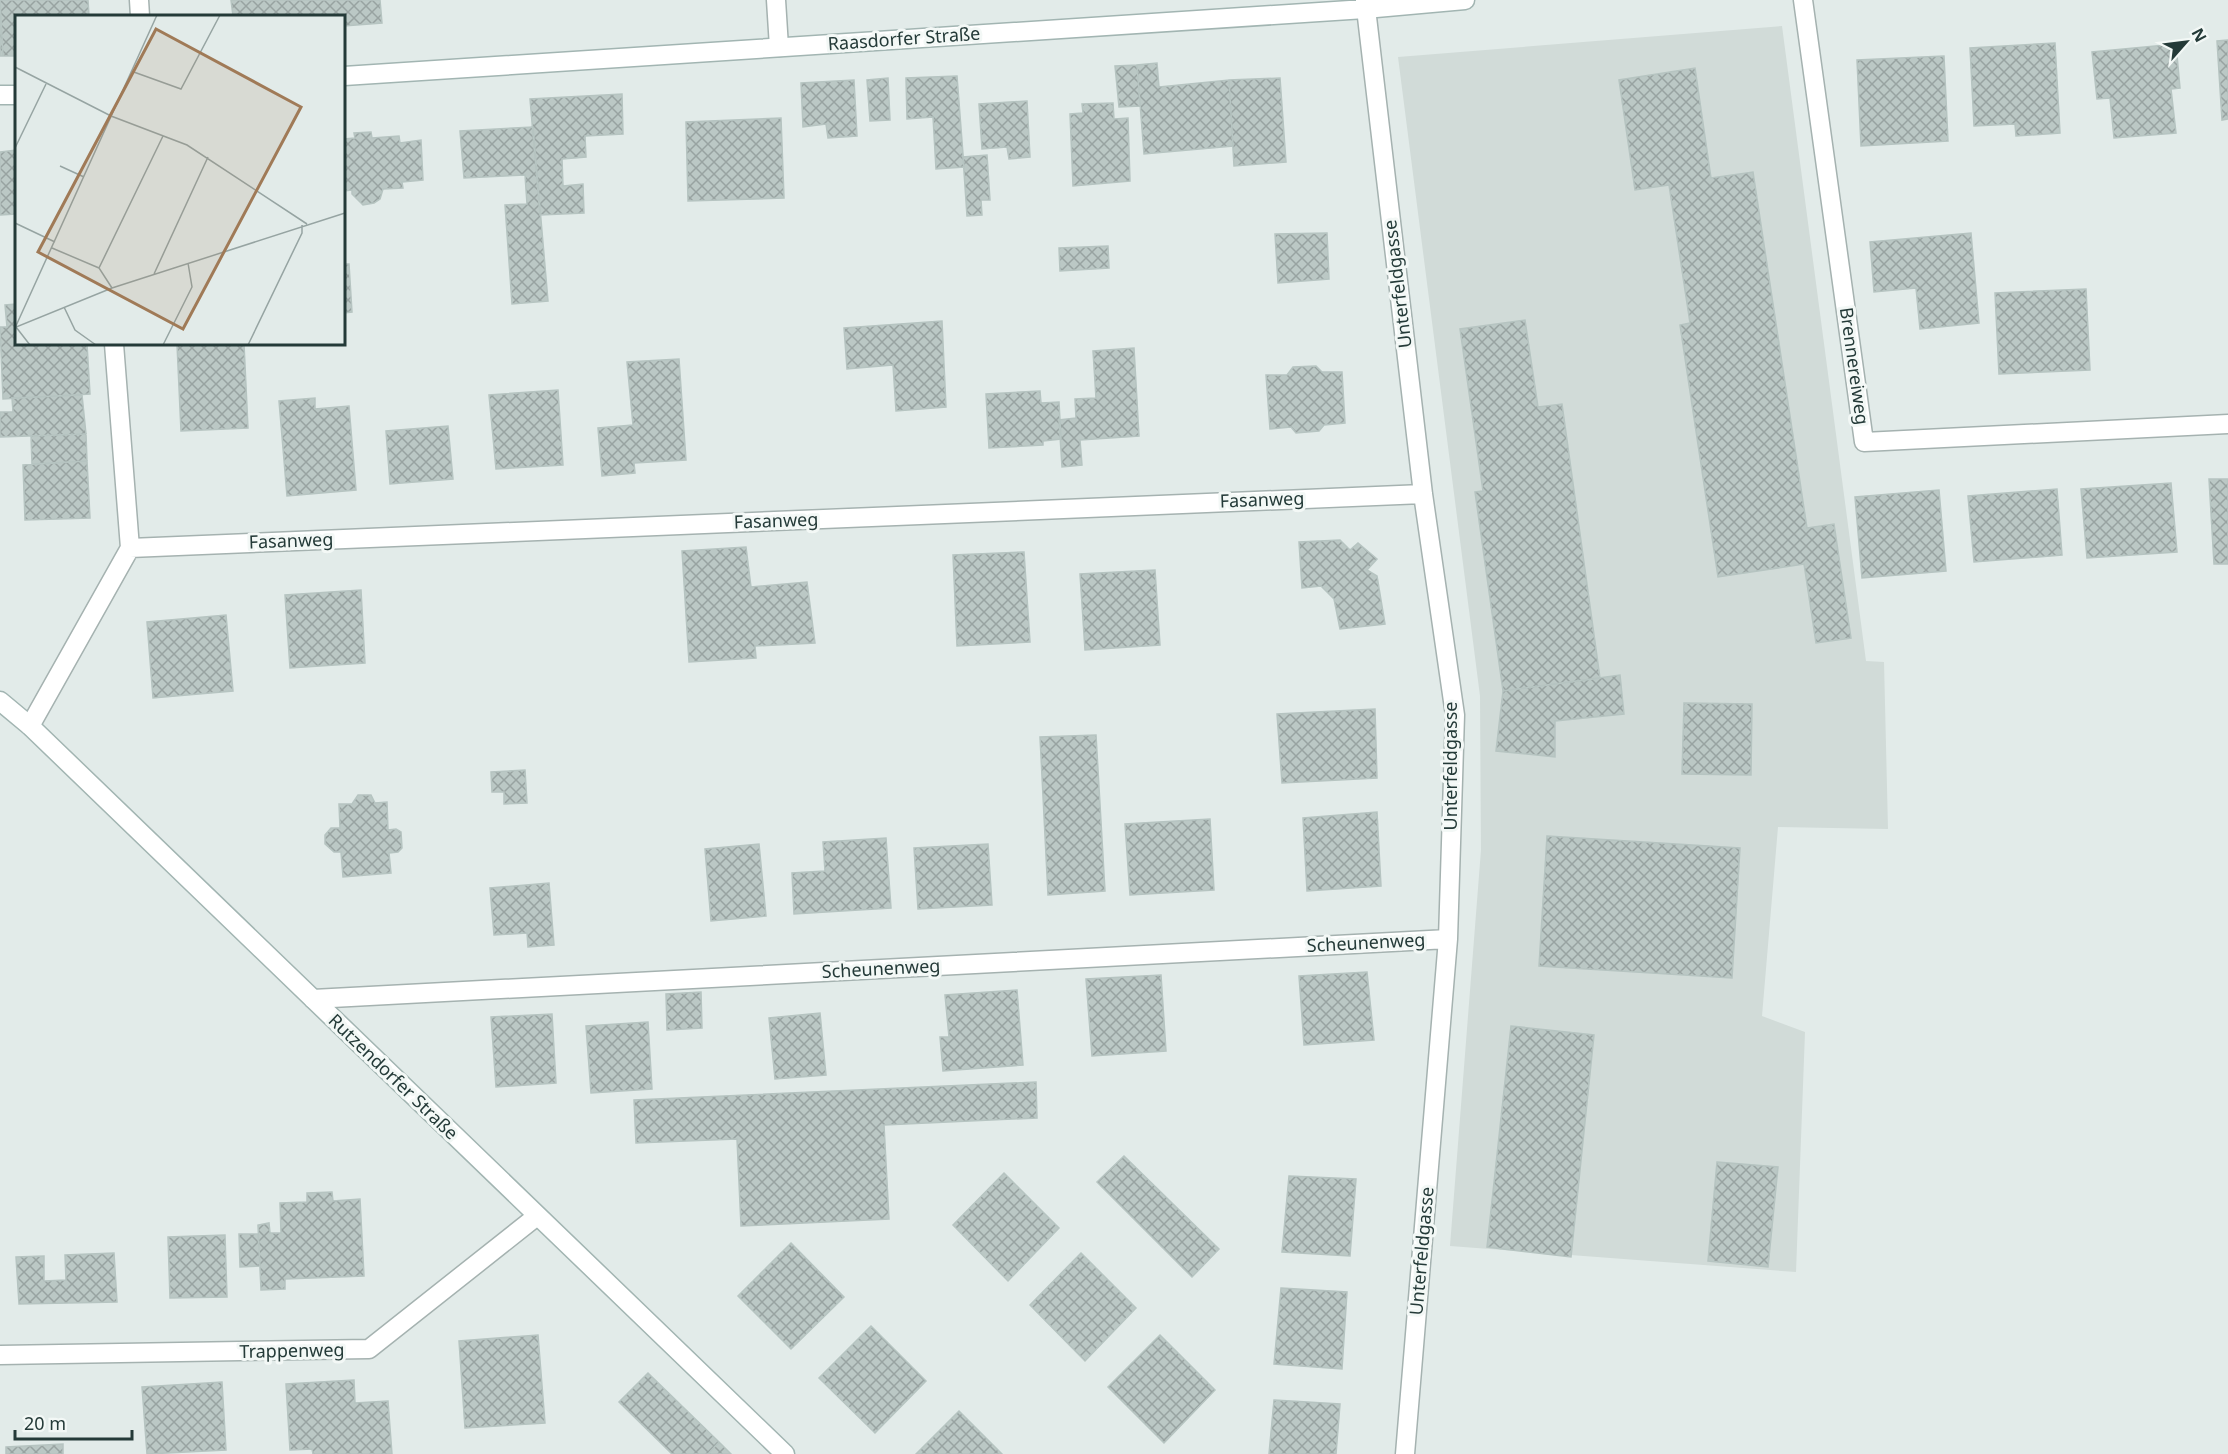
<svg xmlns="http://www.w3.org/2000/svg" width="2228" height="1454" font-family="'Noto Sans',sans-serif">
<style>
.built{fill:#d1dbd8}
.building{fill:url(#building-cross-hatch);stroke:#b6c4c1;stroke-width:1.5}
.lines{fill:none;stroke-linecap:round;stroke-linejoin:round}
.lane-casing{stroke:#a5b2b0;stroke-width:21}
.street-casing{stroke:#a5b2b0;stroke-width:21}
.secondary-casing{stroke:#a2b5b2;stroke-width:21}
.lane{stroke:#fff;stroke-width:18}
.street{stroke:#fff;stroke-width:18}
.secondary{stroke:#fff;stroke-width:18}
.labels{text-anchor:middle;stroke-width:6;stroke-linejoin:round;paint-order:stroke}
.street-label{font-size:18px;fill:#243a38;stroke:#f3f8f6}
.inset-road{fill:none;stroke:#96a4a2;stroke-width:1.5}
.view{fill:#a07a57;fill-opacity:0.15;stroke:#a07a57;stroke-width:3}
.inset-edge{fill:none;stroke:#243a38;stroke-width:3}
</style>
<defs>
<pattern id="building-cross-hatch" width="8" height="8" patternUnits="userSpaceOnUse" patternTransform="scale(1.5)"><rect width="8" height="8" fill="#bbc8c5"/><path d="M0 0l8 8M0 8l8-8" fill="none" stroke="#98a3a1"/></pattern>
</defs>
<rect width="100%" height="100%" fill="#e2ebe9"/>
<path class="built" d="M1782,26L1866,661L1884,662L1888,829L1778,827L1762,1016L1805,1032L1796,1272L1450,1246L1481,850L1480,696L1398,57Z"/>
<path class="building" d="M0,0H88L89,16H16V56H3Z
M0,0L3,56H0Z
M231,0H380L382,23L344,26V16H233Z
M2228,40V119L2222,120L2217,41Z
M2055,43L2060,133L2016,136L2015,124L1974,126L1970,48Z
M2176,44L2180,88L2171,89L2176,133L2114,138L2110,98L2097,99L2092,52Z
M1944,56L1948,141L1861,146L1857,60Z
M1157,63L1159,87L1229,80L1233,146L1144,154L1137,65Z
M1137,65L1140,106L1119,107L1115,66Z
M1695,68L1711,178L1753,172L1807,528L1834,524L1851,638L1816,643L1804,564L1718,577L1680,325L1690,323L1669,185L1635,190L1619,80Z
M957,76L964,167L936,169L933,117L907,119L906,78Z
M888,78L890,120L870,121L867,80Z
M1280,78L1286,162L1234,166L1229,80Z
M854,80L857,136L828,138L826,124L803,127L801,83Z
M622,94L623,134L585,136L586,157L562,159L563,186L583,184L584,213L540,215L530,99Z
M1027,101L1030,157L1009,159L1007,147L982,149L979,104Z
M1113,103L1114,119L1128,118L1130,181L1073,186L1070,114L1083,113L1082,104Z
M781,118L784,198L688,201L686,122Z
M533,127L548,301L512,304L505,205L527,204L525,175L464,178L460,131Z
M371,132L372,138L399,136L400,143L421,140L423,180L402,182L403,188L383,189L380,199L374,203L363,205L352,194V190L344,191V139L355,138L354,133Z
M16,150V214L0,215V152Z
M987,155L990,200H981L982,215L967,216L963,157Z
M1327,233L1329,279L1278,283L1275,234Z
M1971,233L1979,323L1920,329L1916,288L1874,292L1870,242Z
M1108,246L1109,268L1060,271L1059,248Z
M344,264H349L352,312L344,313Z
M2086,289L2090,370L1999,374L1995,293Z
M16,304V344H87L90,394L3,399L0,327H7L5,305Z
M1525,320L1538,407L1562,404L1600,678L1503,691L1475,492L1483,491L1460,329Z
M942,321L946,407L896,411L893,365L847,369L844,328Z
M177,344H244L248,428L181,431Z
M1134,348L1139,436L1080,440L1082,465L1062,467L1059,420L1076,418L1075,399L1096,398L1093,351Z
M679,359L686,460L634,463L635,473L602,476L598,428L633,425L627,362Z
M1316,366L1322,372H1342L1345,423L1324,425L1319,431L1296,433L1291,427L1270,429L1266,375H1287L1293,367Z
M558,390L563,465L496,469L489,395Z
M1040,391L1041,403L1059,402L1061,439L1043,441V445L989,448L986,394Z
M82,395L86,434L0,437V412H13L12,398Z
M315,398V409L349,406L356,490L287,496L279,401Z
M448,426L453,479L390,484L386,431Z
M86,434L87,461L32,464L31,436Z
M87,461L90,518L25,520L23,465Z
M2209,479H2228V564H2214Z
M2171,483L2177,552L2087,558L2081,489Z
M2057,489L2062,555L1974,562L1968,496Z
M1939,490L1946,571L1862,578L1855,497Z
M1340,540L1350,550L1358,543L1377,559L1367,570L1377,576L1385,624L1340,629L1334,599L1321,586L1302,588L1299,542Z
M746,547L751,587L807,582L815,643L755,646L756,658L689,662L682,551Z
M1024,552L1030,642L957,646L953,555Z
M1155,570L1160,645L1085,650L1080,574Z
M361,590L365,663L290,668L285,595Z
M226,615L233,691L153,698L147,622Z
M1620,675L1624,714L1555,721V757L1496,751L1503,691Z
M1684,703L1752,704L1751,775L1682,774Z
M1375,709L1377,778L1282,783L1277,714Z
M1096,735L1105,891L1048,895L1040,737Z
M525,770L527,803L504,804V792H492L491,772Z
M358,795H371L375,803L387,802L388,830L396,829L401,832L402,848L398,852L389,853L391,873L343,877L341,852H334L325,844V835L331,828H340L339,804H352Z
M1377,812L1381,886L1307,891L1303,818Z
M1210,819L1214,890L1130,895L1125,824Z
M1547,836L1740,848L1732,978L1539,966Z
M886,838L891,908L794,914L792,873L825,871L823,842Z
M759,844L766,916L711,921L705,849Z
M988,844L992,905L918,909L914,848Z
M549,883L554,945L528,947L527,933L494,935L490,888Z
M1367,972L1374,1040L1304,1045L1299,976Z
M1161,975L1166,1051L1092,1056L1086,979Z
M1017,990L1023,1065L943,1071L940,1037H949L945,995Z
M701,992L702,1028L667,1030L666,994Z
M820,1013L826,1075L775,1079L769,1018Z
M552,1014L556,1083L496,1087L491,1017Z
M648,1022L652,1089L591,1093L586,1026Z
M1511,1026L1594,1035L1571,1257L1487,1247Z
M1036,1082L1037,1118L884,1125L889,1219L741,1226L737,1139L636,1143L634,1100Z
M1124,1156L1219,1249L1192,1277L1097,1182Z
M1717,1162L1778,1167L1768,1267L1708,1261Z
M1004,1173L1059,1228L1008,1281L953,1225Z
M1289,1176L1356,1179L1350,1256L1282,1252Z
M332,1192L333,1201L360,1199L364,1276L285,1279V1289L261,1290L258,1225L269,1223L270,1233H281L280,1203L307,1202V1193Z
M239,1234H258L260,1266L240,1267Z
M225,1235L227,1297L170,1298L168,1237Z
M791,1243L844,1297L791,1349L738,1296Z
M114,1253L117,1302L19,1304L16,1257L44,1256V1281L66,1280L65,1255Z
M1081,1253L1136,1308L1085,1361L1030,1305Z
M1281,1288L1347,1292L1342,1369L1274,1364Z
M871,1326L926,1381L875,1433L819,1378Z
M538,1335L545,1423L465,1428L459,1341Z
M1160,1335L1215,1390L1164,1443L1108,1387Z
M648,1373L719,1442L708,1454H672L619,1402Z
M354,1380L355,1403L388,1401L392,1454H313L312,1449L290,1450L286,1384Z
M222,1382L226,1450L147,1454L142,1387Z
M1274,1400L1340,1404L1336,1454H1269Z
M959,1411L1002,1454H916Z
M719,1442L731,1454H708Z
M63,1444V1454H6V1447Z"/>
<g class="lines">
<defs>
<path id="lane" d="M776,0L779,47"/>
<path id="street" d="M139,0L140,16
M1365,0L1423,494L1455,715L1448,939L1405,1454
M1803,0L1864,442L2228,424
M114,344L130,548
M30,726L130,548L1423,494
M313,999L1448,939
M0,1355L369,1349L537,1216"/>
<path id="secondary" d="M344,76L1365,9L1465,0
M0,95H16
M0,701L30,726L785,1454"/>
</defs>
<use href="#lane" class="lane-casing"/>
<use href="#street" class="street-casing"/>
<use href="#secondary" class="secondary-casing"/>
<use href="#lane" class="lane"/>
<use href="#street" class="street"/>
<use href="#secondary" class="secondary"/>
</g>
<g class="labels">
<g class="street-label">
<text transform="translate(904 39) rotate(-4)" y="6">Raasdorfer Straße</text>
<text transform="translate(1398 284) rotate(-97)" y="6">Unterfeldgasse</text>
<text transform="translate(1854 366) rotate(82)" y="6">Brennereiweg</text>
<text transform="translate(1262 500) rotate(-2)" y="6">Fasanweg</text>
<text transform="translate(776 521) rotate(-2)" y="6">Fasanweg</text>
<text transform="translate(291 541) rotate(-2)" y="6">Fasanweg</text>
<text transform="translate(1451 766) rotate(-90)" y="6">Unterfeldgasse</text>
<text transform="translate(1366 943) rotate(-3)" y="6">Scheunenweg</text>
<text transform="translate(881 969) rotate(-3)" y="6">Scheunenweg</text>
<text transform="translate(393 1077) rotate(44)" y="6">Rutzendorfer Straße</text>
<text transform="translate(1422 1251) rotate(-85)" y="6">Unterfeldgasse</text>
<text transform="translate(292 1351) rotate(-1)" y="6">Trappenweg</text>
</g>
</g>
<g transform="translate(15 15)">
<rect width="330" height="330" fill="#e2ebe9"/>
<path class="inset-road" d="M0,52L96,101L172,130L292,209M116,56L166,74L205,0M0,133L31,69M45,151L69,162M0,208L40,227M37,233L84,253M139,259L193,142M97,273L84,253L148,121M49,292L60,315L81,330M0,313L142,0M15,330L1,312L97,273L330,198M148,330L177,272L173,248M233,330L287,218V210"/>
<path class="view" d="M141,14L286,92L168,314L23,237Z"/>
<rect width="330" height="330" class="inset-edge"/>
</g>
<g transform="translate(2186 42) rotate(62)" stroke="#f3f8f6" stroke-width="4.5" paint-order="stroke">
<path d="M0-4.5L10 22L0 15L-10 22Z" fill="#243a38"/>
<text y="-9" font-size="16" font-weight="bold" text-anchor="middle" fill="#243a38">N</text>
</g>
<path d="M15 1430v9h117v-9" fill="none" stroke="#243a38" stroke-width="3"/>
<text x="24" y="1430" font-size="18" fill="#243a38" stroke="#f3f8f6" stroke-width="4.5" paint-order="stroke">20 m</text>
</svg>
